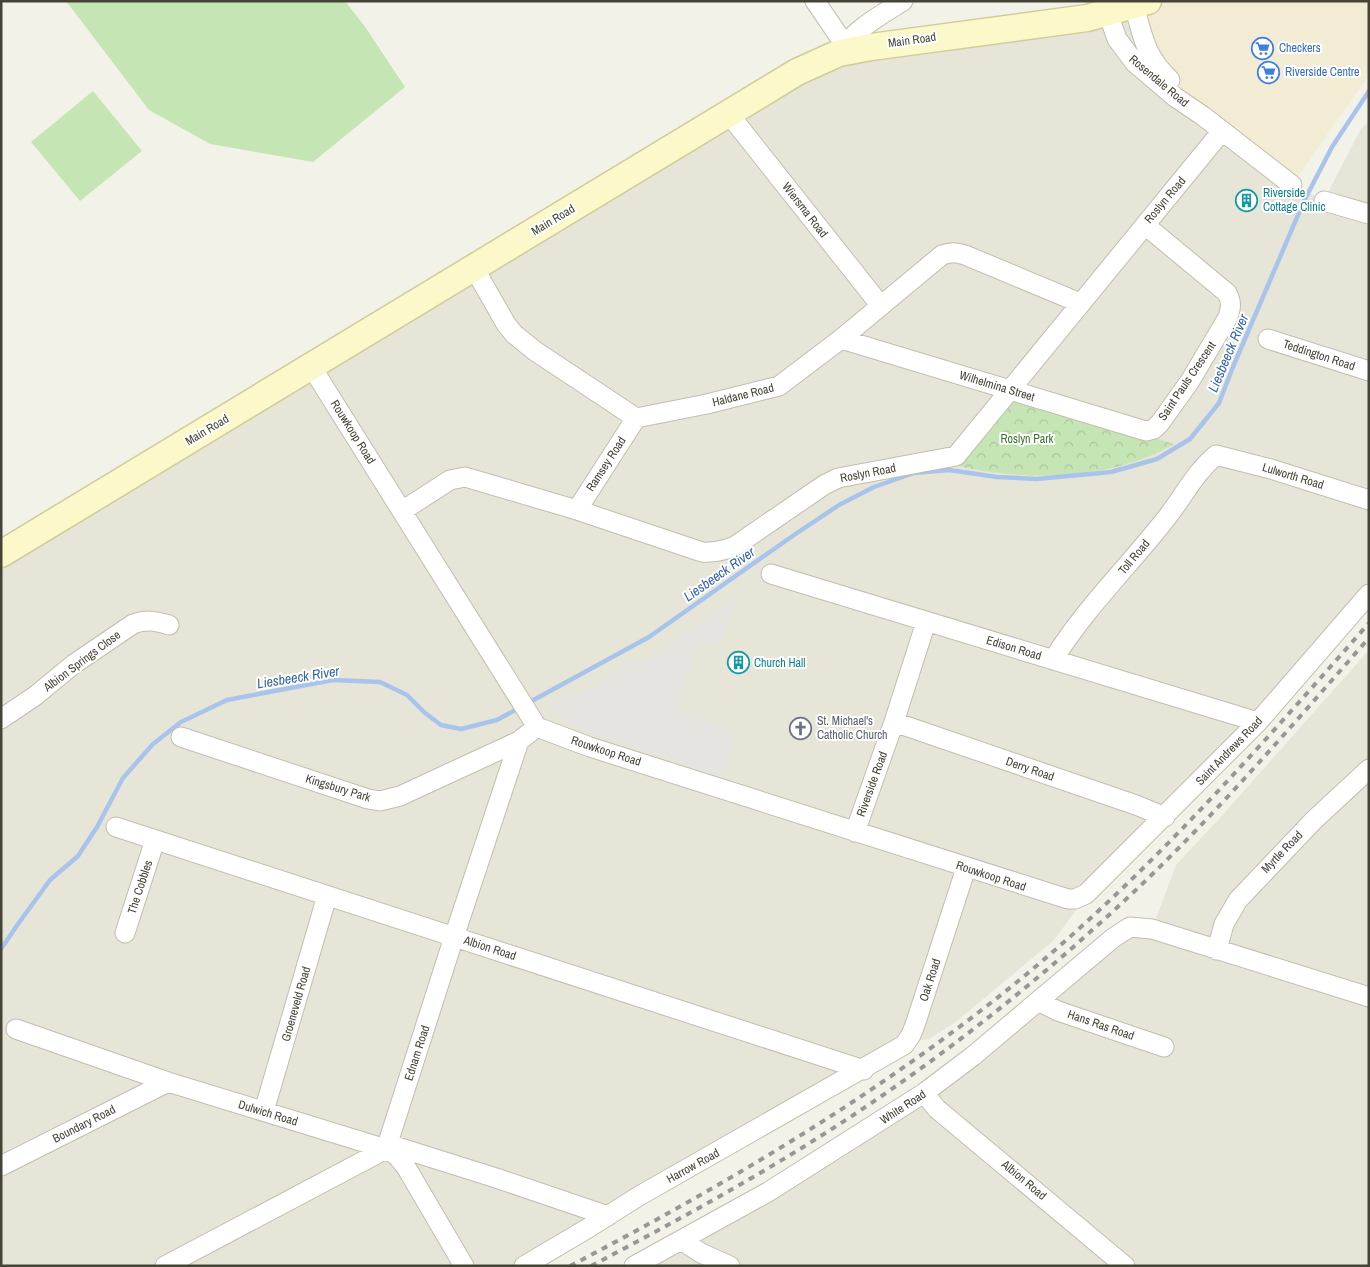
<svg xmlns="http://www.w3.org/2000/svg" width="1370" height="1267" font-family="'Archivo Narrow',sans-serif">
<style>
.residential{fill:#e7e5d7}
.commercial{fill:#f3ecd5}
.forest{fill:url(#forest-crowns)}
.garden{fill:#c5e5b4}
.parking{fill:#e5e4e0}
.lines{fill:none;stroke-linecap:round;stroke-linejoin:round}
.stream{stroke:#a9c4ec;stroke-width:4.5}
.minor-casing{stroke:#c1beae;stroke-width:21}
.secondary-casing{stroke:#d0cc9a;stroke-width:29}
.minor{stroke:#fff;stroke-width:19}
.secondary{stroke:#fbf8ca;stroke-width:26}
.rail{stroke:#979797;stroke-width:4;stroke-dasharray:6 6;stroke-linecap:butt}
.labels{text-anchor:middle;stroke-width:4;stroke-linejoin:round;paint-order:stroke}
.street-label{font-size:12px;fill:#464337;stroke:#fff}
.shop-label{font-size:12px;fill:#366cbe;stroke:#fff;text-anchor:start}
.culture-label{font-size:12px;fill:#0d838f;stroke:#fff;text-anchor:start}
.park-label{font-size:12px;fill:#3c742e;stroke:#fff}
.worship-label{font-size:12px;fill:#5b616d;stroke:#fff;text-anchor:start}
.water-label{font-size:14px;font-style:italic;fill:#3765ab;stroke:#fff}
</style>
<defs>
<pattern id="forest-crowns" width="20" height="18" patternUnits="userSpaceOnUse" patternTransform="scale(1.25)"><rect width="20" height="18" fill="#c5e5b4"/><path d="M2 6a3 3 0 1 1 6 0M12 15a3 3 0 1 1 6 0" fill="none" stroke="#abc69b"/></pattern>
</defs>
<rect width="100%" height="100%" fill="#f3f2e8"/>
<path class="residential" d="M1134,6L1300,188L1318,198L1324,200L1361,129L1369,121V594L1080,905L1053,941L957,1021L929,1039L908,1042L524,1266H1V554L797,72Z
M1369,650V1266H634L924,1093L1113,938L1152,929L1176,865L1219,819Z"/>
<path class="commercial" d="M1148,1H1369V75L1292,185L1203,116L1172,82L1142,32Z"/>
<path class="forest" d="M1013,396L1174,444C1110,481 1024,482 954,465Z"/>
<path class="garden" d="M66,1H345L366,28L405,87L313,162L210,144L149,110Z
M93,91L142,151L80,201L31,142Z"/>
<path class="parking" d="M739,595L719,646L699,640L675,710L735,733L721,777L566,724L551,704L598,685L623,661L647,662Z"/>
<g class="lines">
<path class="stream" d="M528,703L649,637L794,535L839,505L874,487L914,473L949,470L997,477L1037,479L1111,472L1157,459L1190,439L1219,403L1233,367L1304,201L1332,147L1369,91
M1,949L18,924L50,880L78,856L97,827L123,778L153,744L181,722L227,700L333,680L380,682L407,695L425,713L441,725L461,729L497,720L519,708"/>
<defs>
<path id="minor" d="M815,1L845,45
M1134,6C1144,39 1144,54 1170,80
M1108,13L1117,39L1135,63L1175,97L1203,116L1292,185
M839,53C854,29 880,16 903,1
M728,113L881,306
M1324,201L1369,214
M474,268L506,324L514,334L535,351L636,418L707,404L779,386L841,339L942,255C951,252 956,252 965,255L1080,303
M841,339L1146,431L1154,429L1160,423L1190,381L1228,317C1231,307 1232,302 1227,293L1145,225
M1268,339L1369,371
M311,366L537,727L590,747L1068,899H1075L1086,894L1258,722L1369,594
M577,510L636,418
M402,511L450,480L465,477L577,510L702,552C714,553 723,551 735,546L824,485L838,478L956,456L1222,131
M771,574L1258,722
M1053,660C1085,608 1131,564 1168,516C1184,495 1196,472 1216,455L1271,469L1369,500
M1,719L35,696L74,664L133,624C146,619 155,621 169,625
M894,722L1136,805L1165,817
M181,737L368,799L380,801L400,796L519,741
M116,827L864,1070
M855,832L894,722L926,622
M125,933L155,840
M1217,950L1224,924L1238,900L1314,820L1369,769
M1038,1001L1058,1011L1164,1047
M16,1029L168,1082L386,1149L397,1156L406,1167L464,1266
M924,1093L937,1109L1125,1266
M264,1111L327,896
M388,1144L496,1178L608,1216
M1,1166L168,1082
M681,1240L701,1253L730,1266
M165,1266L386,1149L454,937L519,741L537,727
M524,1266L590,1227L639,1196L904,1045L911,1035L915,1025L966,868
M634,1266L768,1192L924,1093L973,1056L1113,938L1130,927L1152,929L1369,997"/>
<path id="secondary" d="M1,554L797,72L839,53L871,47L1087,18L1148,1"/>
</defs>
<use href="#minor" class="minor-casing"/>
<use href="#secondary" class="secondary-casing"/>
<use href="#minor" class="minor"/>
<use href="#secondary" class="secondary"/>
<path class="rail" d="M570,1266C727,1184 879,1094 1017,982C1147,876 1258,749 1369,623
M591,1266C667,1226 743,1185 816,1139C931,1067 1040,981 1139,887C1221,809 1294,723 1369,638"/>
</g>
<defs>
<symbol id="supermarket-ring" viewBox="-11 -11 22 22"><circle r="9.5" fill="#fff" stroke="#3f7fe0" stroke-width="1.5"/><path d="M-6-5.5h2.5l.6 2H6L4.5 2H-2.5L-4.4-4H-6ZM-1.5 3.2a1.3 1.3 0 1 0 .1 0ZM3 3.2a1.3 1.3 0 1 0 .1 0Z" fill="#3f7fe0"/></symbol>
<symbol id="building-ring" viewBox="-11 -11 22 22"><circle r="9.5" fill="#fff" stroke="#0f9aa8" stroke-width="1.5"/><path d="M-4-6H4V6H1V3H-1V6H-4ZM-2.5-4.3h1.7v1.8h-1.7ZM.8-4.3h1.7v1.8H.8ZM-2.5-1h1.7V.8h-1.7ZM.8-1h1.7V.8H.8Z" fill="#0f9aa8"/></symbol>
<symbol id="church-ring" viewBox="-11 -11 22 22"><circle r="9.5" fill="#fff" stroke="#6b7280" stroke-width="1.5"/><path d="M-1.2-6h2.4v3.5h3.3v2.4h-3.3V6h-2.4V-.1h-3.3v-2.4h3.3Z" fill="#6b7280"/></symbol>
</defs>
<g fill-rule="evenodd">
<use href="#supermarket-ring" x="1250" y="36" width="25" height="25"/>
<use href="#supermarket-ring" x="1256" y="60" width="25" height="25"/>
<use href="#building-ring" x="1234" y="188" width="25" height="25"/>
<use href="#building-ring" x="726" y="650" width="25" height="25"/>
<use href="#church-ring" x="788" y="716" width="25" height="25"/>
</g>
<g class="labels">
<g class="street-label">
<text transform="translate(912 40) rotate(-8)" y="4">Main Road</text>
<text transform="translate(1159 81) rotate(40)" y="4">Rosendale Road</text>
<text transform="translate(1165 200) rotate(-50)" y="4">Roslyn Road</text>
<text transform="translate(805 210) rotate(52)" y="4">Wiersma Road</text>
<text transform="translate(553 220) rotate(-31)" y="4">Main Road</text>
<text transform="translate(1319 355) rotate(18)" y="4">Teddington Road</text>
<text transform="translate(1187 381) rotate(-56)" y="4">Saint Pauls Crescent</text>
<text transform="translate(997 386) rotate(17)" y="4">Wilhelmina Street</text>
<text transform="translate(743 395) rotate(-14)" y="4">Haldane Road</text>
<text transform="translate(207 430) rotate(-31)" y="4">Main Road</text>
<text transform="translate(353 432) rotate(58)" y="4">Rouwkoop Road</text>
<text transform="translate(606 464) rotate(-57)" y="4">Ramsey Road</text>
<text transform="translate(868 473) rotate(-11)" y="4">Roslyn Road</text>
<text transform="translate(1293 476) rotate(17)" y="4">Lulworth Road</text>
<text transform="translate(1134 557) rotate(-50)" y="4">Toll Road</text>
<text transform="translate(1014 648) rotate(17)" y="4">Edison Road</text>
<text transform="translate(82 661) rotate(-37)" y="4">Albion Springs Close</text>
<text transform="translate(606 751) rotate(18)" y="4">Rouwkoop Road</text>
<text transform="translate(1229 751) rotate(-46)" y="4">Saint Andrews Road</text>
<text transform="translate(1030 769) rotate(19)" y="4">Derry Road</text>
<text transform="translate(872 784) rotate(-70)" y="4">Riverside Road</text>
<text transform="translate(338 788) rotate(17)" y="4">Kingsbury Park</text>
<text transform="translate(1282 852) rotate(-46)" y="4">Myrtle Road</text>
<text transform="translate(991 876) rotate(18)" y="4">Rouwkoop Road</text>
<text transform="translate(140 887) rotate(-72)" y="4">The Cobbles</text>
<text transform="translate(490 948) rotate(18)" y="4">Albion Road</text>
<text transform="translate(930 980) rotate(-72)" y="4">Oak Road</text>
<text transform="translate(296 1004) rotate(-74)" y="4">Groeneveld Road</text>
<text transform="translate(1101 1025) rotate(19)" y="4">Hans Ras Road</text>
<text transform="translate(417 1053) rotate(-72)" y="4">Ednam Road</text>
<text transform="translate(903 1107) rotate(-33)" y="4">White Road</text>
<text transform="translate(268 1113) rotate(17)" y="4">Dulwich Road</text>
<text transform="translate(84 1124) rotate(-27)" y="4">Boundary Road</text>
<text transform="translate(693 1166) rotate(-29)" y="4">Harrow Road</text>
<text transform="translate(1024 1180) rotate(40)" y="4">Albion Road</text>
</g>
<g class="shop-label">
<text x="1279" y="52">Checkers</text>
<text x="1285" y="76">Riverside Centre</text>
</g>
<g class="culture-label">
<text x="1263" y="197">Riverside<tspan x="1263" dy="14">Cottage Clinic</tspan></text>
<text x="754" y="667">Church Hall</text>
</g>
<g class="park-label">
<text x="1027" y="443">Roslyn Park</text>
</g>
<g class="worship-label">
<text x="817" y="725">St. Michael's<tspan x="817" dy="14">Catholic Church</tspan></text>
</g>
<g class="water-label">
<text transform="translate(1228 353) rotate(-67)" y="5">Liesbeeck River</text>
<text transform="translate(719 574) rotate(-35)" y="5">Liesbeeck River</text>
<text transform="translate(298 677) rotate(-9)" y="5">Liesbeeck River</text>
</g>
</g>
<rect width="1370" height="1267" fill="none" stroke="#464337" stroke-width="5"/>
</svg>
